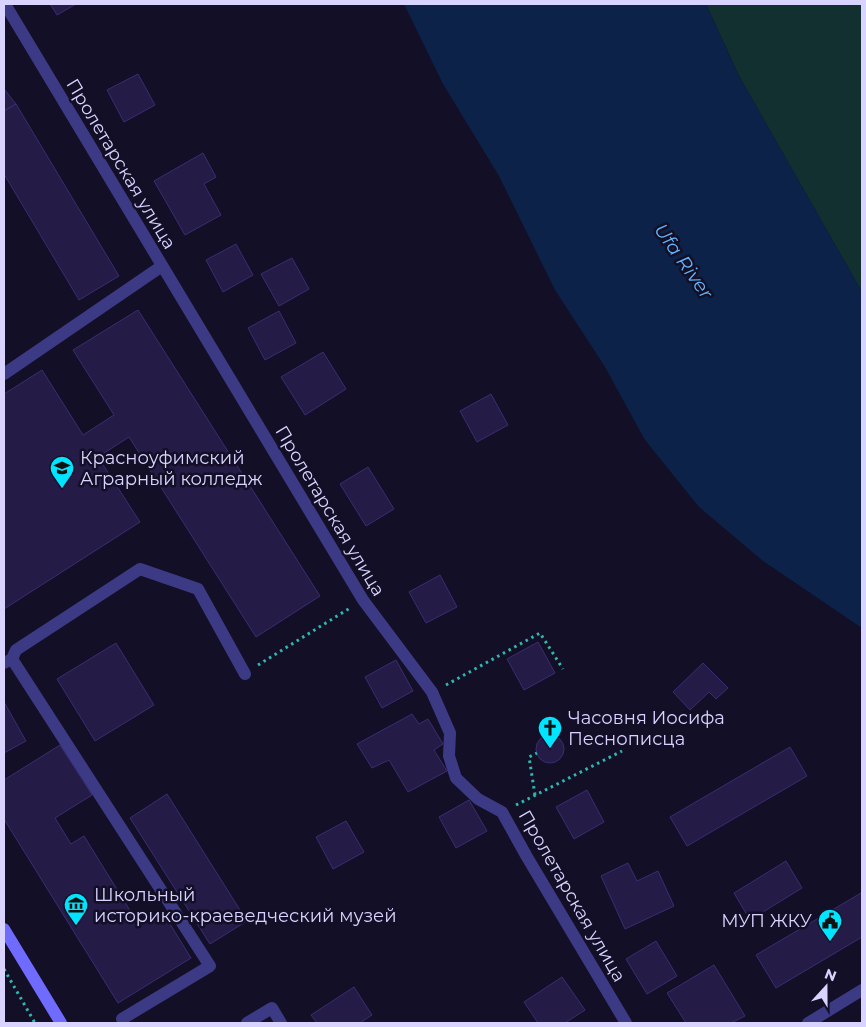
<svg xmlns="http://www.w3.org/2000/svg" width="866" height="1027" font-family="Montserrat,sans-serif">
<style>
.green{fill:#12302f}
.water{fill:#0c2248}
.building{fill:#241b47;stroke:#3b2d73}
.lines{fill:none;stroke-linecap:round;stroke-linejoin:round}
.path{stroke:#2fb8b0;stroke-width:3;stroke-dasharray:2.5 4;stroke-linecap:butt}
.lane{stroke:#3d3a85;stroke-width:12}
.street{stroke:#3d3a85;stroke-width:12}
.secondary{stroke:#6f6bff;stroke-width:12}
.labels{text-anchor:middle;stroke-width:5;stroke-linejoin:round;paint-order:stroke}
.street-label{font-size:18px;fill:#d9d4ff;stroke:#130f26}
.poi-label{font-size:18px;fill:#d9d4ff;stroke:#130f26;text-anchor:start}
.water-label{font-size:19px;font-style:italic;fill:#62b6ff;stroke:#130f26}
</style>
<rect width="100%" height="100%" fill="#130f26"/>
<path class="green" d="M706,4H862V292L739,76Z"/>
<path class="water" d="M404,4H706L739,76L862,292V628L763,561L699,507L645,440L605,367L555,290L499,176L443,84Z"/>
<path class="building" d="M50,4H76L57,15Z
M138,74L155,105L124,122L107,90Z
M4,89L16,104L4,111Z
M16,104L119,276L79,300L4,174V111Z
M203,153L216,177L204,184L221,215L185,235L154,181Z
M236,244L253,275L223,292L206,260Z
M292,258L309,289L279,306L261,274Z
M138,310L320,596L256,637L129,437L98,457L140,522L4,609V394L42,370L83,435L114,415L73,350Z
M279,311L296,343L265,360L248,328Z
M323,352L346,389L305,415L281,377Z
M491,394L508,425L477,442L460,411Z
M368,467L394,509L366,526L340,484Z
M440,575L457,607L426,623L409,592Z
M538,642L555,673L524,690L507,659Z
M116,643L154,705L95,741L57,679Z
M396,660L413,691L382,708L365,677Z
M703,663L728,688L716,699L709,692L690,710L673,692Z
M4,702L26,741L4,753Z
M412,714L419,724L428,719L443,744L434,750L447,771L408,792L389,760L372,768L357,744Z
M536 749a14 14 0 1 1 28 0a14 14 0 1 1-28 0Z
M60,745L92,795L55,818L71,844L84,836L139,925L162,911L191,958L118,1003L4,819V780Z
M790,747L807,776L687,846L670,817Z
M587,790L604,822L574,839L556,807Z
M167,794L247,921L210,944L130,818Z
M469,800L487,831L456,848L439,817Z
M346,821L364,852L333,869L316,837Z
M786,861L802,888L750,920L734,893Z
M628,863L637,881L658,871L674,906L625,929L601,876Z
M861,893L862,896V937L776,988L756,955Z
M656,941L677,976L647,994L626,959Z
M714,965L745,1016L731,1023H686L667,993Z
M562,977L585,1010L565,1023H538L524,1002Z
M354,987L372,1015L360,1023H317L311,1015Z"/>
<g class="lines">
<path class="path" d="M258,665L350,608
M446,685L540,633L563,669
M535,795L529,757L537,753
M516,805L622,751
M4,969L35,1023"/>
<path class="lane" d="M4,374L162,266
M12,659L210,966L122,1019
M4,663L12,659L16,650L140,569L198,589L245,674
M247,1023L272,1008L281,1023"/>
<path class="street" d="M5,4L363,600L432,692L450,733L449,756L456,778L478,799L502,812L527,857L626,1023
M808,1023L862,990"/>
<path class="secondary" d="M4,929L61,1023"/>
</g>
<defs>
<symbol id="university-pin" viewBox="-11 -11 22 30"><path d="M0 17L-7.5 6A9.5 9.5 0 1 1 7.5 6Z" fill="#00e5ff" stroke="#130f26"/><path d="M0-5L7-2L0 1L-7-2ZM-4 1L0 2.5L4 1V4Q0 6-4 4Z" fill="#111"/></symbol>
<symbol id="church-pin" viewBox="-11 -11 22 30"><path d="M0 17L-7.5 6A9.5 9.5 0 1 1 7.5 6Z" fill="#00e5ff" stroke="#130f26"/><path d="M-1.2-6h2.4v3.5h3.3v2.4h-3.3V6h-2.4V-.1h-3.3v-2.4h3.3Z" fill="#111"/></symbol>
<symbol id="museum-pin" viewBox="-11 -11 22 30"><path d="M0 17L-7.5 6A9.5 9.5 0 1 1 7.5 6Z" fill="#00e5ff" stroke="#130f26"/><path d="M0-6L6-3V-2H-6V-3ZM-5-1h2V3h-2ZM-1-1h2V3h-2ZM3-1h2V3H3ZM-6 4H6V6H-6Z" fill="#111"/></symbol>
<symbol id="civic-pin" viewBox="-11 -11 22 30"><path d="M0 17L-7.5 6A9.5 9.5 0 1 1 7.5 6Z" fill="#00e5ff" stroke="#130f26"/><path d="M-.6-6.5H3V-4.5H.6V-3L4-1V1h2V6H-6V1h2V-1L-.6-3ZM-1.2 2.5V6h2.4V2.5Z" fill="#111"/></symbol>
</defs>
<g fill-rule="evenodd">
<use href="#university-pin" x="48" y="454" width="28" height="38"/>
<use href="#church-pin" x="536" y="714" width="28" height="38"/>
<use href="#museum-pin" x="62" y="891" width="28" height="38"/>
<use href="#civic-pin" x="816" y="907" width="28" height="38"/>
</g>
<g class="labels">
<g class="street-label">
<text transform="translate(121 164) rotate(59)" y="6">Пролетарская улица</text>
<text transform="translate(330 511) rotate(59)" y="6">Пролетарская улица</text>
<text transform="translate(572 896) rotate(60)" y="6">Пролетарская улица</text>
</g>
<g class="poi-label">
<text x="80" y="464">Красноуфимский<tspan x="80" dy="21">Аграрный колледж</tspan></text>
<text x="568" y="724">Часовня Иосифа<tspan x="568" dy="21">Песнописца</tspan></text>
<text x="94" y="901">Школьный<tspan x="94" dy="21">историко-краеведческий музей</tspan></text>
<text x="812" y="927" text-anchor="end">МУП ЖКУ</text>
</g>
<g class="water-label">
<text transform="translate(684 261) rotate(55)" y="7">Ufa River</text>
</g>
</g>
<rect width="866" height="1027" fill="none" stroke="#d9d4ff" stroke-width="10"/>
<g transform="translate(826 987) rotate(21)" stroke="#130f26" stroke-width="4" paint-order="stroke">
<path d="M0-4L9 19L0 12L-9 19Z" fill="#d9d4ff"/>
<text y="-8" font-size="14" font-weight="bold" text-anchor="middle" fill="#d9d4ff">N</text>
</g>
</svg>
